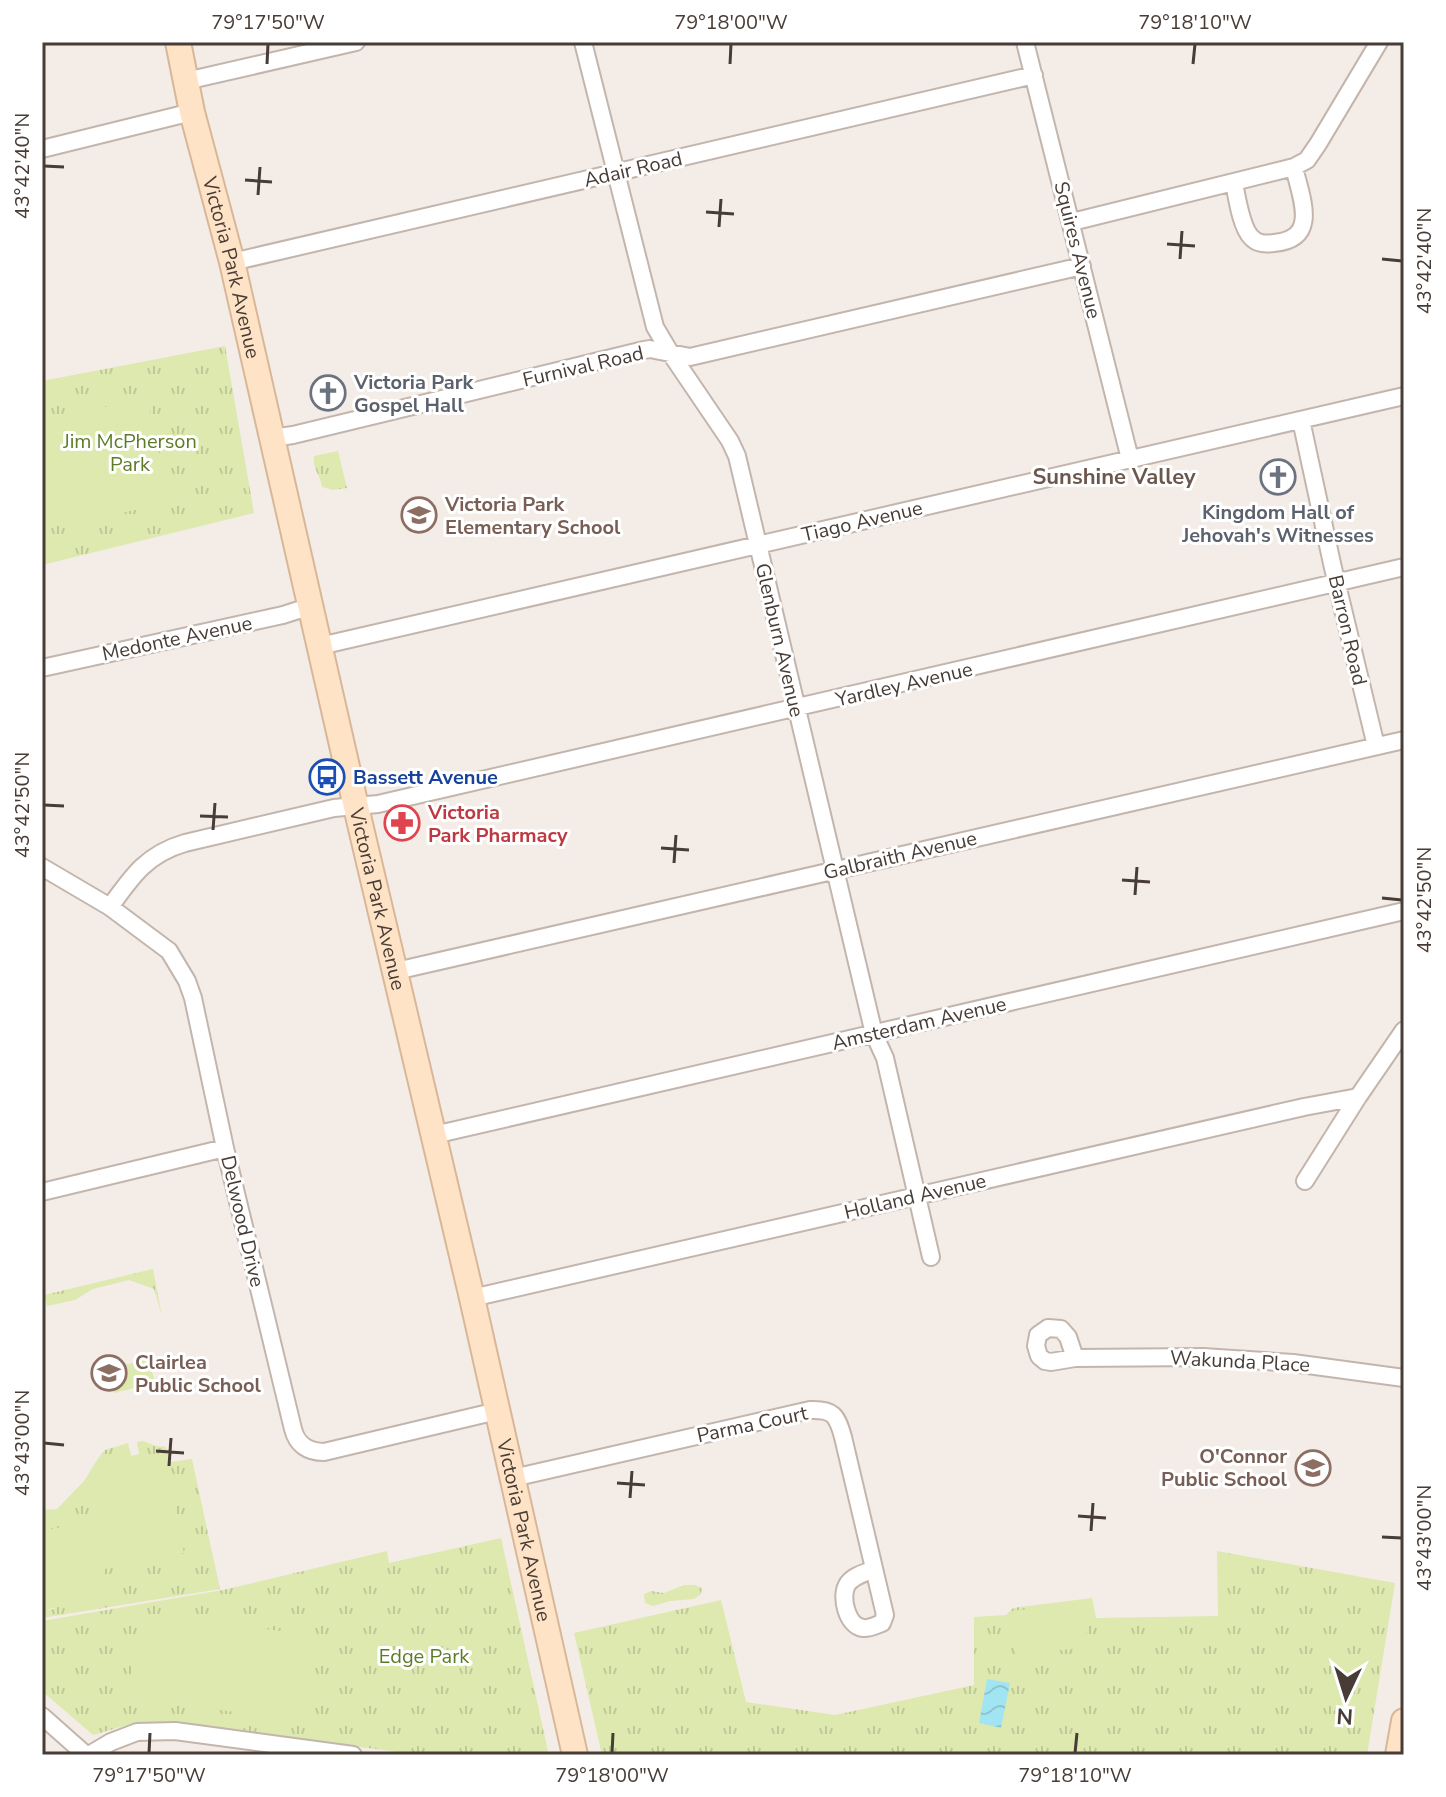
<svg xmlns="http://www.w3.org/2000/svg" width="1446" height="1797" font-family="'Nunito Sans',sans-serif">
<style>
.grass{fill:url(#grass-tufts)}
.pitch{fill:#dde9af}
.water{fill:url(#water-waves)}
.lines{fill:none;stroke-linecap:round;stroke-linejoin:round}
.minor-casing{stroke:#c3b5ac;stroke-width:20}
.secondary-casing{stroke:#d8b798;stroke-width:28}
.minor{stroke:#fff;stroke-width:16}
.secondary{stroke:#ffe3c6;stroke-width:24}
.ticks{fill:none;stroke:#473c36;stroke-width:3}
.labels{text-anchor:middle;stroke-width:6;stroke-linejoin:round;paint-order:stroke}
.street-label{font-size:20px;fill:#473c36;stroke:#fff}
.worship-label{font-size:20px;font-weight:bold;fill:#5b616d;stroke:#fff;text-anchor:start}
.park-label{font-size:20px;fill:#5c7b27;stroke:#fff}
.education-label{font-size:20px;font-weight:bold;fill:#785e54;stroke:#fff;text-anchor:start}
.transit-label{font-size:20px;font-weight:bold;fill:#164399;stroke:#fff;text-anchor:start}
.health-label{font-size:20px;font-weight:bold;fill:#be3a42;stroke:#fff;text-anchor:start}
.neighbourhood-label{font-size:22px;font-weight:bold;fill:#6a574d;stroke:#fff}
.neatline{fill:none;stroke:#473c36;stroke-width:3}
.ticks-label{font-size:20px;text-anchor:middle;fill:#473c36}
</style>
<defs>
<pattern id="grass-tufts" width="24" height="20" patternUnits="userSpaceOnUse" patternTransform="scale(2)"><rect width="24" height="20" fill="#dde9af"/><path d="M3 7l-1-3M5 7V3M7 7l1-3M15 17l-1-3M17 17v-4M19 17l1-3" fill="none" stroke="#bfc997"/></pattern>
<pattern id="water-waves" width="16" height="10" patternUnits="userSpaceOnUse" patternTransform="scale(2)"><rect width="16" height="10" fill="#a2e5f2"/><path d="M0 5q4-4 8 0t8 0" fill="none" stroke="#8dc5d0"/></pattern>
</defs>
<rect width="100%" height="100%" fill="#f4ede7"/>
<path class="grass" d="M225,346L254,513L42,565V381Z
M338,451L347,488L333,490L322,487C321,476 312,468 314,456Z
M153,1269L162,1316L154,1289L129,1280L93,1289L75,1300L47,1306L44,1295Z
M143,1441L156,1446L166,1447L170,1462L192,1459L220,1589L42,1618V1603L47,1610L54,1609L69,1593L42,1561V1510L57,1509L84,1481L99,1457L105,1450L128,1443L131,1456L139,1454L137,1442Z
M501,1538L548,1751L542,1754L424,1755L158,1722L134,1723L93,1735L42,1691V1621L223,1590L387,1551L389,1563Z
M1217,1551L1395,1583L1367,1755H602L574,1633L721,1600L746,1702L835,1715L974,1685V1617L1006,1615L1013,1608L1092,1598L1096,1618L1218,1616Z
M684,1585H695L702,1588L701,1594L694,1599L670,1601L653,1606L645,1603L644,1594L651,1591L664,1593Z"/>
<path class="pitch" d="M147,398L170,503L42,529V420Z
M149,1359L155,1383L114,1393L108,1369Z
M161,1453L171,1504H174L184,1553L105,1569V1584L98,1599L44,1610L42,1598V1531L104,1518L96,1496L102,1472Z
M1083,1603L1088,1647L1017,1655L1012,1611Z
M139,1613L312,1635L302,1720L129,1699Z"/>
<path class="water" d="M987,1679L1010,1683L1001,1728L979,1723Z"/>
<g class="lines">
<defs>
<path id="minor" d="M583,42L655,327L671,354L730,441L737,456L874,1034L885,1058L931,1257
M1025,42L1130,459
M186,81L356,42
M42,149L192,112
M1234,183C1237,197 1241,227 1251,237C1257,244 1265,244 1274,243C1320,239 1301,198 1294,167
M1072,222L1294,167L1307,160L1318,144L1379,42
M232,262L1034,75
M1301,420L1333,568L1376,746
M271,438L293,435L644,350L650,349L690,357L1082,266
M320,646L1404,396
M42,668L283,615L311,606
M42,867L110,907L169,951L187,981L193,998L225,1148L293,1429C297,1445 308,1452 324,1452L497,1411
M110,907C132,876 147,854 185,843L334,808L378,804L1404,567
M396,971L1404,740
M434,1135L1404,911
M1305,1181L1358,1097L1404,1030
M42,1192L225,1148
M472,1298L1304,1107L1358,1097
M1075,1358L1068,1337L1061,1329L1048,1328L1038,1335L1036,1346L1039,1356L1045,1361L1051,1362L1075,1358L1203,1357L1293,1363L1404,1378
M513,1478L810,1410C833,1409 837,1415 843,1437L885,1615L882,1623C876,1625 869,1629 863,1628C847,1626 840,1597 847,1585C852,1576 865,1573 874,1569
M42,1716L86,1755
M89,1755L111,1742L137,1732L175,1731L353,1755"/>
<g id="secondary">
<path id="s1" d="M178,42L192,112L232,262L360,824L472,1298L575,1755"/>
<path d="M1398,1755L1404,1721"/>
</g>
</defs>
<use href="#minor" class="minor-casing"/>
<use href="#secondary" class="secondary-casing"/>
<use href="#minor" class="minor"/>
<use href="#secondary" class="secondary"/>
</g>
<path class="ticks" d="M267,64L268,44M730,64L731,44M1193,64L1195,44M44,166L64,167M245,180L272,182M258,195L260,167M706,212L734,214M719,227L721,199M1167,244L1195,246M1180,259L1182,231M1382,259L1402,261M44,805L64,806M200,816L228,817M213,830L215,803M661,848L689,850M674,863L676,835M1122,880L1150,882M1135,895L1137,867M1382,898L1402,900M44,1443L64,1445M156,1451L184,1453M169,1466L171,1438M617,1483L645,1485M630,1498L632,1471M1078,1516L1106,1518M1091,1531L1093,1503M1382,1537L1402,1538M149,1753L150,1733M612,1753L613,1733M1075,1753L1077,1733"/>
<defs>
<symbol id="church-ring" viewBox="-11 -11 22 22"><circle r="9.5" fill="#fff" stroke="#6b7280" stroke-width="1.5"/><path d="M-1.2-6h2.4v3.5h3.3v2.4h-3.3V6h-2.4V-.1h-3.3v-2.4h3.3Z" fill="#6b7280"/></symbol>
<symbol id="school-ring" viewBox="-11 -11 22 22"><circle r="9.5" fill="#fff" stroke="#8d6e63" stroke-width="1.5"/><path d="M0-5L7-2L0 1L-7-2ZM-4 1L0 2.5L4 1V4Q0 6-4 4Z" fill="#8d6e63"/></symbol>
<symbol id="bus-ring" viewBox="-11 -11 22 22"><circle r="9.5" fill="#fff" stroke="#1a4fb4" stroke-width="1.5"/><path d="M-5-6H5V4H4V6H2V4H-2V6H-4V4H-5ZM-3.5-4V0h7V-4ZM-3.5 1.2v1.5H-2V1.2ZM2 1.2v1.5H3.5V1.2Z" fill="#1a4fb4"/></symbol>
<symbol id="pharmacy-ring" viewBox="-11 -11 22 22"><circle r="9.5" fill="#fff" stroke="#e0444e" stroke-width="1.5"/><path d="M-2-6h4v4h4v4h-4v4h-4v-4h-4v-4h4Z" fill="#e0444e"/></symbol>
</defs>
<g fill-rule="evenodd">
<use href="#church-ring" x="308" y="373" width="40" height="40"/>
<use href="#church-ring" x="1258" y="457" width="40" height="40"/>
<use href="#school-ring" x="399" y="495" width="40" height="40"/>
<use href="#bus-ring" x="307" y="757" width="40" height="40"/>
<use href="#pharmacy-ring" x="382" y="803" width="40" height="40"/>
<use href="#school-ring" x="89" y="1353" width="40" height="40"/>
<use href="#school-ring" x="1293" y="1448" width="40" height="40"/>
</g>
<g class="labels">
<g class="street-label">
<text transform="translate(633 169) rotate(-13)" y="7">Adair Road</text>
<text transform="translate(1078 250) rotate(76)" y="7">Squires Avenue</text>
<text dy="7" stroke="none"><textPath href="#s1" startOffset="232">Victoria Park Avenue</textPath></text>
<text transform="translate(583 366) rotate(-13)" y="7">Furnival Road</text>
<text transform="translate(862 521) rotate(-13)" y="7">Tiago Avenue</text>
<text transform="translate(1348 630) rotate(77)" y="7">Barron Road</text>
<text transform="translate(177 638) rotate(-12)" y="7">Medonte Avenue</text>
<text transform="translate(780 640) rotate(77)" y="7">Glenburn Avenue</text>
<text transform="translate(904 684) rotate(-13)" y="7">Yardley Avenue</text>
<text transform="translate(900 855) rotate(-13)" y="7">Galbraith Avenue</text>
<text dy="7" stroke="none"><textPath href="#s1" startOffset="880">Victoria Park Avenue</textPath></text>
<text transform="translate(919 1023) rotate(-13)" y="7">Amsterdam Avenue</text>
<text transform="translate(915 1196) rotate(-13)" y="7">Holland Avenue</text>
<text transform="translate(243 1221) rotate(77)" y="7">Delwood Drive</text>
<text transform="translate(1240 1361) rotate(3)" y="7">Wakunda Place</text>
<text transform="translate(752 1424) rotate(-12)" y="7">Parma Court</text>
<text dy="7" stroke="none"><textPath href="#s1" startOffset="1528">Victoria Park Avenue</textPath></text>
</g>
<g class="worship-label">
<text x="354" y="389">Victoria Park<tspan x="354" dy="23">Gospel Hall</tspan></text>
<text x="1278" y="519" text-anchor="middle">Kingdom Hall of<tspan x="1278" dy="23">Jehovah's Witnesses</tspan></text>
</g>
<g class="park-label">
<text x="130" y="448">Jim McPherson<tspan x="130" dy="23">Park</tspan></text>
<text x="424" y="1663">Edge Park</text>
</g>
<g class="education-label">
<text x="445" y="511">Victoria Park<tspan x="445" dy="23">Elementary School</tspan></text>
<text x="135" y="1369">Clairlea<tspan x="135" dy="23">Public School</tspan></text>
<text x="1287" y="1463" text-anchor="end">O'Connor<tspan x="1287" dy="23">Public School</tspan></text>
</g>
<g class="transit-label">
<text x="353" y="784">Bassett Avenue</text>
</g>
<g class="health-label">
<text x="428" y="819">Victoria<tspan x="428" dy="23">Park Pharmacy</tspan></text>
</g>
<g class="neighbourhood-label">
<text x="1114" y="484">Sunshine Valley</text>
</g>
</g>
<rect width="1446" height="1797" fill="none" stroke="#ffffff" stroke-width="88"/>
<g transform="translate(1346 1697) rotate(184)" stroke="#ffffff" stroke-width="6" paint-order="stroke">
<path d="M0-6L14 30L0 20L-14 30Z" fill="#473c36"/>
<text y="-12" font-size="22" font-weight="bold" text-anchor="middle" fill="#473c36">N</text>
</g>
<rect x="44" y="44" width="1358" height="1709" class="neatline"/>
<g class="ticks-label">
<text x="268" y="29">79°17'50"W</text>
<text x="731" y="29">79°18'00"W</text>
<text x="1195" y="29">79°18'10"W</text>
<text transform="translate(22 166) rotate(-90)" y="7">43°42'40"N</text>
<text transform="translate(1424 261) rotate(-90)" y="7">43°42'40"N</text>
<text transform="translate(22 805) rotate(-90)" y="7">43°42'50"N</text>
<text transform="translate(1424 900) rotate(-90)" y="7">43°42'50"N</text>
<text transform="translate(22 1443) rotate(-90)" y="7">43°43'00"N</text>
<text transform="translate(1424 1538) rotate(-90)" y="7">43°43'00"N</text>
<text x="149" y="1782">79°17'50"W</text>
<text x="612" y="1782">79°18'00"W</text>
<text x="1075" y="1782">79°18'10"W</text>
</g>
</svg>
